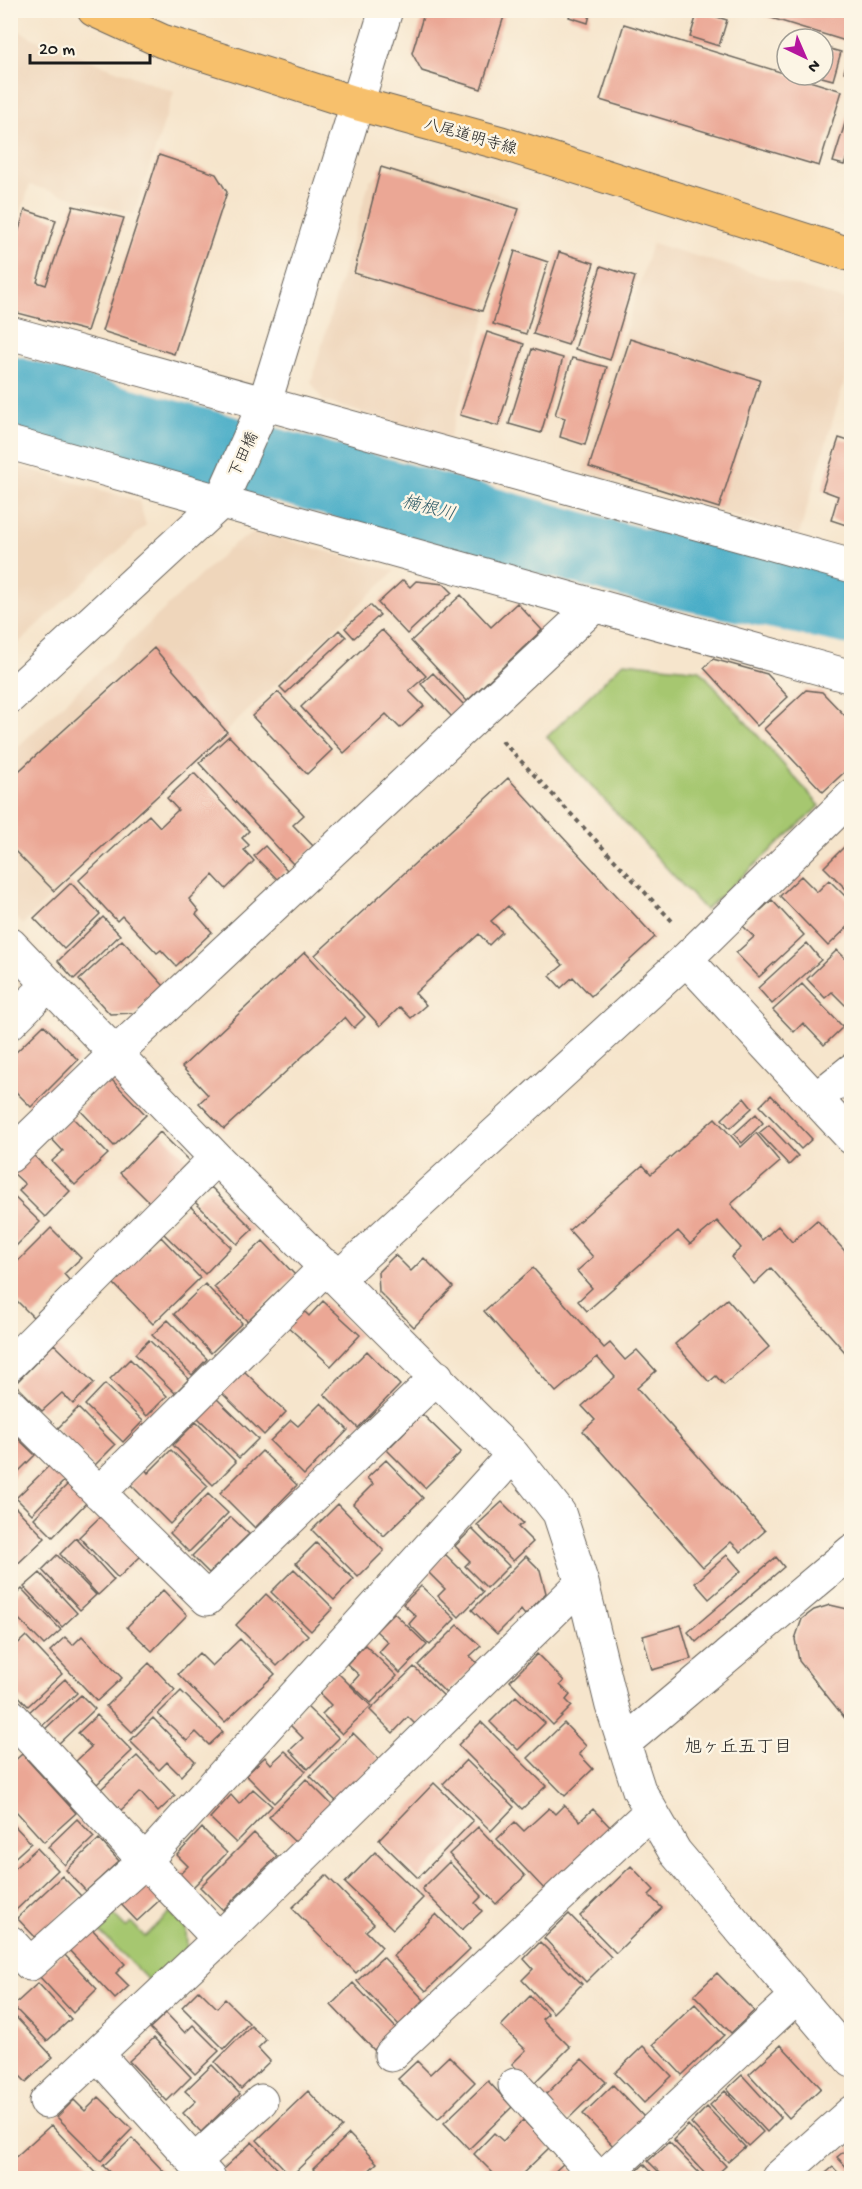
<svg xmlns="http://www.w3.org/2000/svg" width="862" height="2189" font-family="'Gochi Hand','Klee One',sans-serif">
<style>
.built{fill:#efd6bb}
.green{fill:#a6c770;stroke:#617246;stroke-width:1.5}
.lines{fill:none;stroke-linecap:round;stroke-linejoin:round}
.river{stroke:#48adc7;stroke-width:72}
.building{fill:#eba795}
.minor-casing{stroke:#68625a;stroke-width:35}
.major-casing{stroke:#68625a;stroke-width:35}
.path{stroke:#68625a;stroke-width:4;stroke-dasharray:4.5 4.5;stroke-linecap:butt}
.minor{stroke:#fff;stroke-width:33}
.major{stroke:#f7c06c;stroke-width:33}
.labels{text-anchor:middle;stroke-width:5;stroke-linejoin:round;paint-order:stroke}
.street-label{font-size:16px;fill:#1c1c1c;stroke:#fcf5e5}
.water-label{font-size:18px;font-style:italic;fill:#305d69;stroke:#fcf5e5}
.neighbourhood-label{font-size:18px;fill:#1c1c1c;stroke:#fcf5e5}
</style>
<rect width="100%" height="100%" fill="#fcf5e5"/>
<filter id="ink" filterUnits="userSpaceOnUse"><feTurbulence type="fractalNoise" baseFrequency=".0167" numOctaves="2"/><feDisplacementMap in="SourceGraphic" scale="12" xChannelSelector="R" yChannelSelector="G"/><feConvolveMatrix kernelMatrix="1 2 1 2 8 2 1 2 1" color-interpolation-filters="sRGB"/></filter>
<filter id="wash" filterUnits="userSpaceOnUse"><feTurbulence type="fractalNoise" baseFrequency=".008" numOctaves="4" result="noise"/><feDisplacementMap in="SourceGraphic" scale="24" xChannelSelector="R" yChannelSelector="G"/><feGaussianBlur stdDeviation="1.35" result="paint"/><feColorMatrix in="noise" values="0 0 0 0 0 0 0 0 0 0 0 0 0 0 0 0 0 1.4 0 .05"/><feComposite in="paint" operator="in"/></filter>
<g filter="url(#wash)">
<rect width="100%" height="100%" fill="#f6e5cc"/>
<path class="built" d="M11,26L34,39L174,92L134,215L30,185L11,244Z
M397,164L521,201L449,439L323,401L311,382L370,180Z
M652,243L851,302V359L799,535L583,472Z
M11,464L139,501L146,525L11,650Z
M257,532L395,571L22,925L11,913V753L235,543Z
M124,934L168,983L134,1015L107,1017L74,981Z"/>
<path class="green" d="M624,662L700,670L820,806L705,910L547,737Z
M107,1908L126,1927L131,1922L145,1937L170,1912L186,1929L187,1948L151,1983L91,1923Z"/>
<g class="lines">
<path class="river" d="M10,392L634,563L852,609"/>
</g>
<g id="blocks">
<path class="building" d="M425,10H506L481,89L422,71L412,53Z
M571,10H591L588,23L569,17Z
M756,10H852V43L755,13Z
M698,11L727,20L719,46L690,37Z
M624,24L842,91L819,166L600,100Z
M823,47L841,52L833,80L818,76L823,75Z
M849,54H852V74L844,72Z
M851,104L852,144L844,165L833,162Z
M159,155L216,174L227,192L174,354L102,331Z
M381,167L519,209L482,311L354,273Z
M73,206L124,218L87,331L10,311V259L25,210L56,220L37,282L46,285Z
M515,251L548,262L526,334L493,324Z
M559,252L594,263L568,345L533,334Z
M601,266L635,277L610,360L575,349Z
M487,332L524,344L498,426L460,415Z
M630,339L760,380L719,508L589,467Z
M532,349L563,358L541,433L509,424Z
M572,358L607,367L585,445L560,437L565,418L555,415Z
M839,438L852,442V527L831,520L838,496L822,490Z
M403,580L410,587L416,581L444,584L452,592L407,634L378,603Z
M461,595L491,627L517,603L542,630L467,701L411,641Z
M370,605L380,615L354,638L345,628Z
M339,630L346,637L286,693L280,687Z
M382,630L426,676L409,691L424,706L400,728L386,714L344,753L301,707Z
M154,648L227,732L54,891L10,846V779Z
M713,659L767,674L788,697L757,726L704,668Z
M433,673L466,707L453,718L421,684Z
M806,690L822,692L852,723V765L823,792L764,729Z
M278,692L332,750L307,774L252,716Z
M229,736L304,815L293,825L314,847L294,865L199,763Z
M194,773L249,831L242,838L249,845L244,850L254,861L226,889L213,875L189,899L199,911L196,914L212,932L176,966L161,950L157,953L122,916L117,921L79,880L149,815L160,827L178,810L167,798Z
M508,778L655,937L591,996L573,977L561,988L550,976L563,965L508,906L491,921L502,932L489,945L479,934L415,993L426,1005L411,1018L400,1007L380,1026L315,955Z
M852,839V895L824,867Z
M265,846L287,870L277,879L254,856Z
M801,876L817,892L829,880L852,903V923L828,946L780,896Z
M71,883L100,914L64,949L34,918Z
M772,900L804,935L759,977L736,953L754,937L743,926Z
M103,917L120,935L74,979L58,961Z
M122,940L164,986L134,1013L110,1014L79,980Z
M807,943L821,960L772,1004L758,988Z
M837,950L852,965V1012L832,992L825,998L807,979Z
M305,952L365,1017L354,1028L345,1017L224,1129L199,1103L208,1095L182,1067Z
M802,984L843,1027L824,1045L803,1023L794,1032L773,1010Z
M44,1025L78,1060L31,1107L10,1086V1058Z
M111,1079L146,1115L114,1146L80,1110Z
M771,1095L812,1139L801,1149L760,1106Z
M744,1098L752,1108L730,1128L722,1119Z
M756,1114L763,1123L742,1143L734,1134Z
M72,1117L108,1154L75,1185L52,1161L63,1151L50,1137Z
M715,1118L741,1147L756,1133L780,1162L731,1204L762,1240L778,1226L792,1242L817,1220L852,1259V1360L771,1268L754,1284L731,1257L741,1248L717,1221L690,1244L678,1231L587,1311L578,1301L592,1288L577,1271L593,1257L569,1230L643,1165L651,1174Z
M769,1125L798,1156L789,1165L759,1133Z
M160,1132L189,1161L149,1202L120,1173Z
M31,1153L70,1191L45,1217L19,1191L25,1184L12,1172Z
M211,1187L253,1229L237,1244L195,1202Z
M10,1193L40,1222L10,1252Z
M190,1206L231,1247L205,1274L163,1233Z
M51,1228L81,1258L64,1274L70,1281L33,1317L10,1294V1269Z
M161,1237L200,1278L153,1324L113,1283Z
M263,1241L295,1275L247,1321L214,1287Z
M395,1255L411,1271L424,1258L453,1287L414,1327L379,1292L378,1272Z
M533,1268L604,1348L610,1343L625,1360L637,1350L656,1371L637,1388L765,1531L741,1552L731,1542L703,1567L583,1431L595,1420L582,1406L615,1377L597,1357L556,1392L484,1311Z
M205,1284L242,1323L211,1353L174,1314Z
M727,1299L769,1347L724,1385L716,1376L709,1382L675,1344Z
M323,1301L360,1335L331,1366L286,1325L301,1308L309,1316Z
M168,1320L207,1359L192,1375L152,1335Z
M149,1340L189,1379L175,1393L135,1354Z
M54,1344L94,1383L73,1404L62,1393L42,1411L15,1384Z
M367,1351L400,1385L358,1428L324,1394Z
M130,1359L167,1396L147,1416L110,1379Z
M244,1371L286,1412L264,1435L222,1393Z
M105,1384L143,1421L123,1442L85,1405Z
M216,1398L258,1439L239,1458L197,1417Z
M321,1403L348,1430L304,1475L270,1441L291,1420L298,1426Z
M78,1408L115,1445L94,1466L57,1429Z
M422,1414L461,1452L425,1488L387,1450Z
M196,1422L236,1462L213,1485L173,1445Z
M10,1431L35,1455L10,1480Z
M171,1450L208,1486L170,1524L130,1484L145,1469L148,1473Z
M262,1451L297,1485L255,1528L220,1493Z
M386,1460L423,1498L384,1536L353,1504L373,1484L367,1478Z
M52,1463L67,1478L32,1514L16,1498Z
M68,1484L87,1502L53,1537L34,1518Z
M208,1494L228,1513L189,1552L170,1533Z
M502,1502L523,1523L518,1527L533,1542L513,1561L477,1525Z
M338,1504L384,1551L358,1577L312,1530Z
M16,1508L45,1538L10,1571V1513Z
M102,1515L141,1556L118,1578L79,1537Z
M231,1517L249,1534L209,1573L192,1556Z
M472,1529L509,1566L487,1588L465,1566L470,1561L455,1546Z
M76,1538L114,1580L98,1595L60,1554Z
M316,1543L354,1579L334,1600L296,1563Z
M445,1554L483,1592L459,1617L438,1596L445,1589L428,1572Z
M57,1555L96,1595L80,1610L42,1570Z
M727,1555L741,1571L709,1599L695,1583Z
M526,1556L540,1570L546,1593L525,1615L521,1610L497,1634L472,1610Z
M776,1557L784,1567L696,1642L688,1632Z
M294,1569L333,1608L311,1631L271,1592Z
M40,1573L77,1613L62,1627L24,1587Z
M421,1586L455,1619L430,1645L409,1624L416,1616L403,1604Z
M22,1589L61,1630L44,1645L10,1610V1600Z
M163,1590L187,1615L152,1651L127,1627Z
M266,1594L308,1635L277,1666L236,1625Z
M830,1605L852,1610V1727L799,1661L795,1639L802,1619L814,1610Z
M394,1613L427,1645L400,1673L379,1652L388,1642L376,1631Z
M458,1625L481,1646L470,1656L477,1663L446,1693L418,1665Z
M681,1625L691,1659L652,1670L643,1636Z
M26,1636L62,1674L28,1706L10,1687V1651Z
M82,1636L122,1678L97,1701L50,1651L65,1637L73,1645Z
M240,1639L275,1674L225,1722L178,1674L199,1653L212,1666Z
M365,1645L397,1676L371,1703L351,1684L359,1675L347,1664Z
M537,1654L564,1681L560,1685L570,1695L566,1700L572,1706L553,1725L510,1681Z
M149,1663L175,1690L132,1732L106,1706Z
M414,1667L444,1696L416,1725L408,1717L393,1733L370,1710Z
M337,1672L371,1706L342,1734L322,1714L331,1705L317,1691Z
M65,1679L77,1693L41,1727L28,1713Z
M181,1691L223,1732L209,1745L196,1732L187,1741L158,1714Z
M81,1695L95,1709L57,1745L43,1731Z
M516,1696L545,1723L518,1750L490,1722Z
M306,1706L339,1738L308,1769L290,1750L303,1738L289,1724Z
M97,1715L132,1751L97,1784L76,1761L91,1747L78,1733Z
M153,1718L195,1761L181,1776L167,1762L159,1770L130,1741Z
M481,1722L546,1786L522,1809L458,1745Z
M564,1723L586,1746L579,1754L593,1769L565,1796L528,1758Z
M353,1733L379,1759L337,1802L310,1776Z
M285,1751L306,1771L274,1803L246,1775L265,1757L271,1764Z
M22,1754L76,1813L44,1842L15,1810L10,1814V1765Z
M137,1756L175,1796L158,1812L140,1792L121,1810L101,1789Z
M466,1760L514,1807L491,1831L443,1784Z
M306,1779L333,1806L296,1843L269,1817Z
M434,1783L473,1821L418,1878L379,1840Z
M253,1789L272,1806L236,1843L210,1818L231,1795L239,1804Z
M564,1805L580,1821L593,1809L611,1828L546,1891L497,1839L515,1822L524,1831L549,1808L555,1814Z
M77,1819L94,1837L65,1865L48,1847Z
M10,1821L31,1843L10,1862Z
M478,1827L525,1876L496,1904L449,1854Z
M202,1828L227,1853L191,1889L178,1876L188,1866L177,1855Z
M254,1833L277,1856L223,1910L200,1887Z
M99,1839L119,1861L86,1891L66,1870Z
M37,1848L58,1870L15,1911L10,1906V1872Z
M375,1852L423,1898L393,1929L345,1883Z
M449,1862L482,1896L475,1903L482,1911L462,1930L422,1889Z
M631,1866L654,1890L649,1895L662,1908L616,1953L580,1916Z
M139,1874L162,1898L137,1921L115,1898Z
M326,1875L374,1924L366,1931L382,1947L356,1973L292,1908Z
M62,1876L81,1896L36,1938L17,1918Z
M436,1914L470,1949L426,1991L393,1956Z
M569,1914L611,1957L586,1982L544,1938Z
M91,1928L125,1964L116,1973L129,1986L115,1999L68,1949Z
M540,1942L582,1984L553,2013L522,1980L533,1969L524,1959Z
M63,1953L97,1989L73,2013L39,1976Z
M383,1957L424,2000L399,2025L357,1981Z
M717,1973L754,2011L731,2033L694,1995Z
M38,1983L71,2019L47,2041L13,2006Z
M353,1983L396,2028L374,2050L331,2005Z
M199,1990L217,2008L225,1999L249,2023L224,2049L182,2007Z
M530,1996L548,2014L542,2019L570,2047L532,2085L512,2064L526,2050L501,2026Z
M695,2004L724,2035L682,2075L653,2044Z
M166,2013L185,2033L193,2025L219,2051L195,2074L150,2028Z
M13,2014L53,2057L26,2082L10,2066V2016Z
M251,2026L266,2040L258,2048L270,2061L241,2089L215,2062Z
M154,2038L191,2077L167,2101L129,2061Z
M781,2045L821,2088L789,2118L749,2074Z
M643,2046L672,2076L644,2103L615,2073Z
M449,2056L475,2082L438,2119L398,2079L417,2061L430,2074Z
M582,2059L606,2082L566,2121L543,2097Z
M212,2065L240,2094L201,2132L183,2113L196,2101L185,2091Z
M742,2075L781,2118L767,2132L727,2089Z
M488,2081L512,2107L469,2149L444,2123Z
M613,2085L646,2119L615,2148L583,2114Z
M308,2091L342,2127L291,2176L257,2140Z
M725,2091L763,2132L748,2146L710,2105Z
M99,2097L132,2129L101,2161L57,2117L74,2100L85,2111Z
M707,2107L745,2147L728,2162L691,2123Z
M523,2120L550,2147L518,2178H498L474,2154L494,2133L503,2141Z
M51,2125L101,2178H10V2162Z
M688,2125L726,2166L713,2178H709L673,2140Z
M349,2134L377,2163L361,2178H322L313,2169Z
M132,2138L165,2173L159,2178H116L103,2166Z
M252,2142L286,2178H230L222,2170Z
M669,2142L704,2178H665L648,2161Z
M852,2145V2173L837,2157Z
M564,2163L579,2178H548Z
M644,2164L657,2178H630Z
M833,2167L843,2178H820Z"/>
</g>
</g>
<g filter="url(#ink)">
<use href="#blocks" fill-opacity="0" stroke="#68625a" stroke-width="1.5"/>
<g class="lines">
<defs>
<path id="minor" d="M10,333L852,566
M10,443L852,677
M10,697L220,503L264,405L386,10
M10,944L216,1158L513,1455L559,1513L582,1583L612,1706L639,1790L675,1852L852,2061
M686,959L852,1138
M10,1023L49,984
M816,1099L852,1070
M10,1156L116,1053L594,606
M339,1277L686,959L852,796
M10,1364L216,1158
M10,1405L207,1599L437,1377
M513,1455L145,1861L219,1939L582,1583
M99,1493L327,1266
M10,1715L145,1861L30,1964L10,1942
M624,1743L852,1551
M97,2054L209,2178
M391,2055L651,1811
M515,2085L598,2178
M46,2102L219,1939
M194,2162L261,2101
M602,2178L796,1997
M778,2178L852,2112"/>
<path id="major" d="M94,10L162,41L355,103L501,143L852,255"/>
</defs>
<use href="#minor" class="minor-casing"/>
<use href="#major" class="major-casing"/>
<path class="path" d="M502,741L672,921"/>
<use href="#minor" class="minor"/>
<use href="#major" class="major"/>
</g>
</g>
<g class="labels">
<g class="street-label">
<text transform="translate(471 135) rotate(16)" y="6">八尾道明寺線</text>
<text transform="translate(242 454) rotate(-65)" y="6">下田橋</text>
</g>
<g class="water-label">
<text transform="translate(429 507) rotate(15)" y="6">楠根川</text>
</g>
<g class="neighbourhood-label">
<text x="738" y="1752">旭ヶ丘五丁目</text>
</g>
</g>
<rect width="862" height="2189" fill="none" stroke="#fcf5e5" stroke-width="36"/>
<g transform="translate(805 57) rotate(136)"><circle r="28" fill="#fcf5e5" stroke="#a29e95" stroke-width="1.5"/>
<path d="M0-4.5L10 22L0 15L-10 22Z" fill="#b5179e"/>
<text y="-9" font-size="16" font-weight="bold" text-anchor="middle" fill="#1c1c1c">N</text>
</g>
<path d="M30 54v9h120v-9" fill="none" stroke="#1c1c1c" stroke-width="3"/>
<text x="39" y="54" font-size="18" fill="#1c1c1c" stroke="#fcf5e5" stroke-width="4.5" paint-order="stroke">20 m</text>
</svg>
